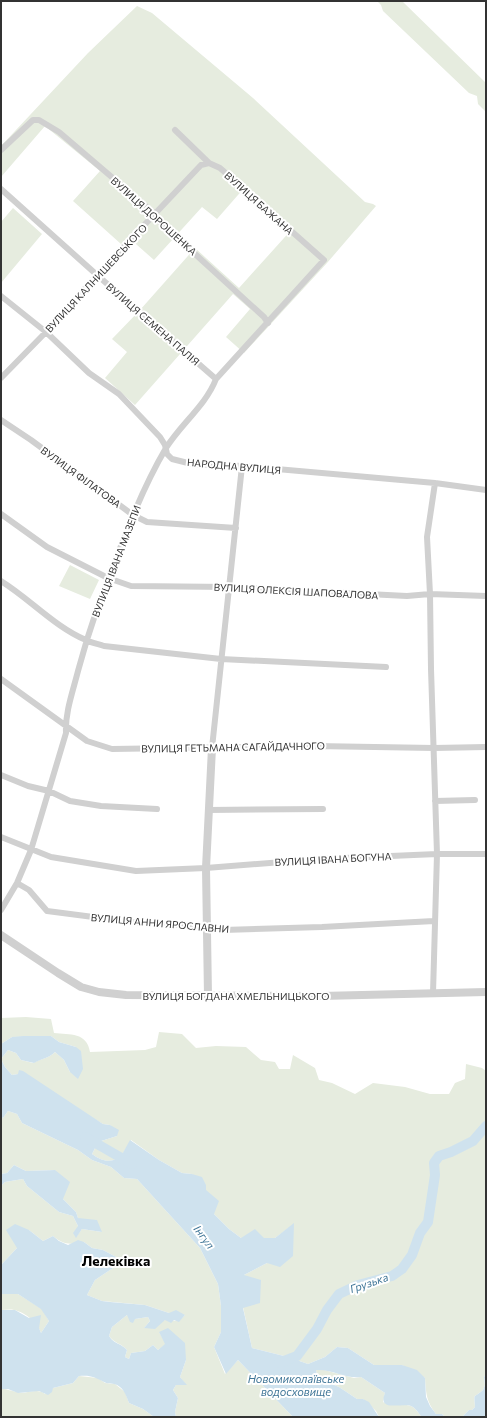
<svg xmlns="http://www.w3.org/2000/svg" width="487" height="1418" font-family="Commissioner,sans-serif">
<style>
.green{fill:#e6ecdf}
.water{fill:#cfe2ee}
.lines{fill:none;stroke-linecap:round;stroke-linejoin:round}
.river{stroke:#cfe2ee;stroke-width:10}
.minor{stroke:#d0d0d0;stroke-width:6}
.tertiary{stroke:#d0d0d0;stroke-width:8}
.labels{text-anchor:middle;stroke-width:4;stroke-linejoin:round;paint-order:stroke}
.street-label{font-size:10px;fill:#333;stroke:#fff}
.water-label{font-size:11px;font-style:italic;fill:#3f7597;stroke:#fff}
.district-label{font-size:14px;font-weight:bold;fill:#000;stroke:#fff}
</style>
<rect width="100%" height="100%" fill="#fff"/>
<path class="green" d="M377,1H402L486,83V112L478,104L477,96L469,93L383,11L381,5Z
M137,6L152,13L253,98L365,202L373,204L376,206L327,263L244,353L226,337L250,309L233,294L135,405L105,378L127,352L112,339L140,310L195,248L239,288L293,228L245,187L217,219L202,207L154,260L128,237L121,244L73,201L100,171L45,126L1,177V146L88,53Z
M13,208L42,234L1,283V222Z
M70,565L99,580L90,599L59,586Z
M26,1017L51,1019L54,1033C70,1035 87,1032 90,1052L145,1050L156,1047L159,1032L182,1034L196,1048L216,1046L246,1047L261,1060L275,1062L279,1069H290L293,1055L315,1068L319,1080L332,1083L355,1094L373,1083L405,1087L430,1094H449L455,1083L465,1079L466,1064L482,1068L486,1071V1374L484,1377L485,1385L483,1390C473,1399 474,1392 475,1407L472,1410H469L462,1417H445L442,1414H436C426,1401 426,1393 425,1378L402,1365H374L348,1348L337,1347L325,1357L308,1364L288,1357L252,1348L243,1307L244,1275L267,1263L294,1224L275,1238H241L229,1229L214,1214L205,1190L192,1174L182,1173L159,1160L131,1140L120,1158C108,1163 102,1161 92,1154L98,1142L117,1136L110,1125L103,1124L18,1074L12,1075L5,1067L1,1059L8,1050L16,1053L21,1060L33,1063C42,1058 48,1059 55,1052L64,1060L70,1072L76,1047L59,1042L51,1036L12,1037L1,1044V1018Z
M8,1111L17,1114L22,1123L78,1150L92,1160L111,1167L124,1178L137,1179L200,1248L218,1284L221,1306V1332L214,1347L225,1374L238,1360L293,1417H176L175,1412L178,1398L173,1390L176,1385H186L180,1377L186,1360L159,1332L166,1344L158,1350L153,1345L145,1351L131,1353L129,1359L125,1357L127,1350C121,1343 115,1344 109,1336L112,1327L127,1315L135,1319L148,1317L150,1321L144,1328L165,1320L179,1321L185,1315L169,1313L145,1305L102,1301L87,1295L95,1280L116,1266H132L134,1262L118,1258L103,1250L92,1248L84,1242C70,1244 65,1246 53,1236L43,1241L29,1230L17,1248L1,1265V1186L5,1182L23,1179L27,1186L59,1212L73,1216L78,1226L76,1237L82,1229L102,1232L78,1218L76,1212L63,1199L55,1170L26,1171L14,1165L7,1173L1,1174V1117L3,1118Z
M1,1294H18L42,1309L49,1321L41,1333C38,1323 25,1312 14,1310C10,1309 5,1310 1,1310Z
M316,1370H324L354,1378L361,1377L385,1393L383,1402C392,1408 404,1402 413,1407C416,1409 419,1414 422,1417H379L376,1411L363,1399H357L339,1387L320,1379L317,1376Z
M79,1376L98,1378L105,1383L115,1384L125,1392L129,1403L143,1409L154,1417H1V1389C8,1389 11,1391 17,1392C26,1395 37,1387 45,1394L53,1388L73,1383Z"/>
<path class="water" d="M23,1036H51L59,1042L76,1047L81,1051L83,1069L78,1079L70,1072L64,1060L55,1052C48,1059 42,1058 34,1063L21,1060L16,1053L8,1050L1,1059L5,1067L12,1075L18,1074L19,1070L23,1071L103,1124L110,1125L119,1130L117,1136L98,1142L92,1154C102,1161 108,1163 120,1158L130,1140L159,1160L182,1173L192,1174L202,1177L206,1185V1190L219,1201L214,1214L229,1229L241,1238L255,1229L264,1238H275L294,1223L293,1256L280,1267L267,1263L244,1275L261,1280L260,1303L243,1308L252,1348L288,1357L308,1364L325,1357L337,1347L348,1348L374,1365H402L417,1370L425,1378L426,1397L430,1406L436,1414H442L445,1417H422C419,1414 415,1407 411,1406C401,1403 377,1412 385,1393L361,1377C345,1379 333,1369 316,1370L317,1376L320,1379L339,1387L357,1399H363L369,1402L379,1417H293L238,1360L226,1374L214,1347L221,1332V1306L218,1284L200,1248L137,1179L124,1178L111,1167L92,1160L78,1150L22,1123L17,1114L8,1111L3,1118L1,1117V1044L12,1037Z
M14,1165L26,1171L55,1170L70,1182L63,1199L76,1212L78,1218L97,1220L102,1232L82,1229L76,1238L73,1233L78,1226L73,1216L59,1212L27,1186L23,1179L5,1182L1,1186V1174L7,1173Z
M15,1224L29,1230L43,1241L53,1236L59,1241L68,1245L78,1240L84,1242L92,1248L103,1250L118,1258L134,1262L132,1266H116L95,1280L87,1295L102,1301L110,1302L145,1305L169,1313L176,1310L185,1315L179,1322L174,1320L171,1323L165,1320L155,1329L144,1328L150,1321L148,1317L135,1319L133,1323L130,1322L127,1315L112,1327L109,1336C115,1345 121,1343 127,1350L125,1357L129,1359L131,1353L145,1351L153,1345L158,1350L165,1344L159,1332L168,1328L185,1343L186,1360L180,1377L187,1385H176L173,1390L178,1398L175,1412L176,1417H154L143,1409L129,1403C126,1395 123,1386 114,1384C110,1383 107,1384 104,1382C94,1377 91,1375 79,1376L73,1383L53,1388L52,1392L48,1395L39,1391L18,1393L8,1389H1V1310H15L29,1318L41,1315L39,1328L41,1333L49,1321L41,1309L18,1294H1V1265L17,1248L6,1230Z
M486,1374V1417H462L469,1410H472L475,1407C474,1392 473,1399 483,1390L485,1385L484,1377Z"/>
<g class="lines">
<path class="river" d="M85,1137L132,1164
M279,1363L297,1356L317,1329L327,1310L339,1294L358,1285L392,1276L402,1269L412,1255L420,1233L428,1222L435,1175L434,1163L439,1156L451,1152L473,1141L486,1126"/>
<path class="minor" d="M1,150L33,120H39L59,132L155,214L160,222L264,317L268,323
M1,189L97,275L216,379
M1,296L46,332L89,373L119,394L160,437L165,445L167,454L172,459L192,464L242,466L435,483L486,490
M1,378L46,332L97,275L201,165L209,163
M1,420L31,440L133,515L147,522L236,528
M1,514L47,547L108,578L131,586L230,587L407,596L430,594L486,596
M1,581C30,599 55,627 86,640C92,643 98,644 104,646L221,659L386,667
M1,679L87,741L112,749L315,746L434,748L486,747
M212,748L242,466
M1,775L28,786L49,791L70,801L101,806L157,809
M435,801L475,800
M208,810L323,809
M1,837L51,857L136,871L206,868L321,859L437,854H486
M17,883L29,890L47,911L132,922L208,927L223,930L322,927L434,921
M1,910L17,883L31,850L66,733C65,712 73,691 78,671C90,626 105,584 123,541C135,509 149,477 166,448C181,424 206,405 216,379L324,260L220,168L209,163L175,130
M433,993L437,854L431,669L430,594L427,537L435,483"/>
<path class="tertiary" d="M1,935L58,973L81,987L99,992L126,995L321,996L486,992
M208,996L206,868L212,748"/>
</g>
<g class="labels">
<g class="street-label">
<text transform="translate(259 203) rotate(42)" y="4">ВУЛИЦЯ БАЖАНА</text>
<text transform="translate(154 216) rotate(42)" y="4">ВУЛИЦЯ ДОРОШЕНКА</text>
<text transform="translate(96 278) rotate(-47)" y="4">ВУЛИЦЯ КАЛНИШЕВСЬКОГО</text>
<text transform="translate(153 324) rotate(41)" y="4">ВУЛИЦЯ СЕМЕНА ПАЛІЯ</text>
<text transform="translate(234 466) rotate(5)" y="4">НАРОДНА ВУЛИЦЯ</text>
<text transform="translate(81 477) rotate(36)" y="4">ВУЛИЦЯ ФІЛАТОВА</text>
<text transform="translate(116 561) rotate(-69)" y="4">ВУЛИЦЯ ІВАНА МАЗЕПИ</text>
<text transform="translate(296 591) rotate(3)" y="4">ВУЛИЦЯ ОЛЕКСІЯ ШАПОВАЛОВА</text>
<text transform="translate(233 747) rotate(-1)" y="4">ВУЛИЦЯ ГЕТЬМАНА САГАЙДАЧНОГО</text>
<text transform="translate(333 859) rotate(-3)" y="4">ВУЛИЦЯ ІВАНА БОГУНА</text>
<text transform="translate(160 923) rotate(5)" y="4">ВУЛИЦЯ АННИ ЯРОСЛАВНИ</text>
<text x="236" y="1000">ВУЛИЦЯ БОГДАНА ХМЕЛЬНИЦЬКОГО</text>
</g>
<g class="water-label">
<text transform="translate(204 1237) rotate(53)" y="4">Інгул</text>
<text transform="translate(369 1283) rotate(-19)" y="4">Грузька</text>
<text x="296" y="1383">Новомиколаївське<tspan x="296" dy="13">водосховище</tspan></text>
</g>
<g class="district-label">
<text x="116" y="1266">Лелеківка</text>
</g>
</g>
<rect width="487" height="1418" fill="none" stroke="#333333" stroke-width="4"/>
</svg>
